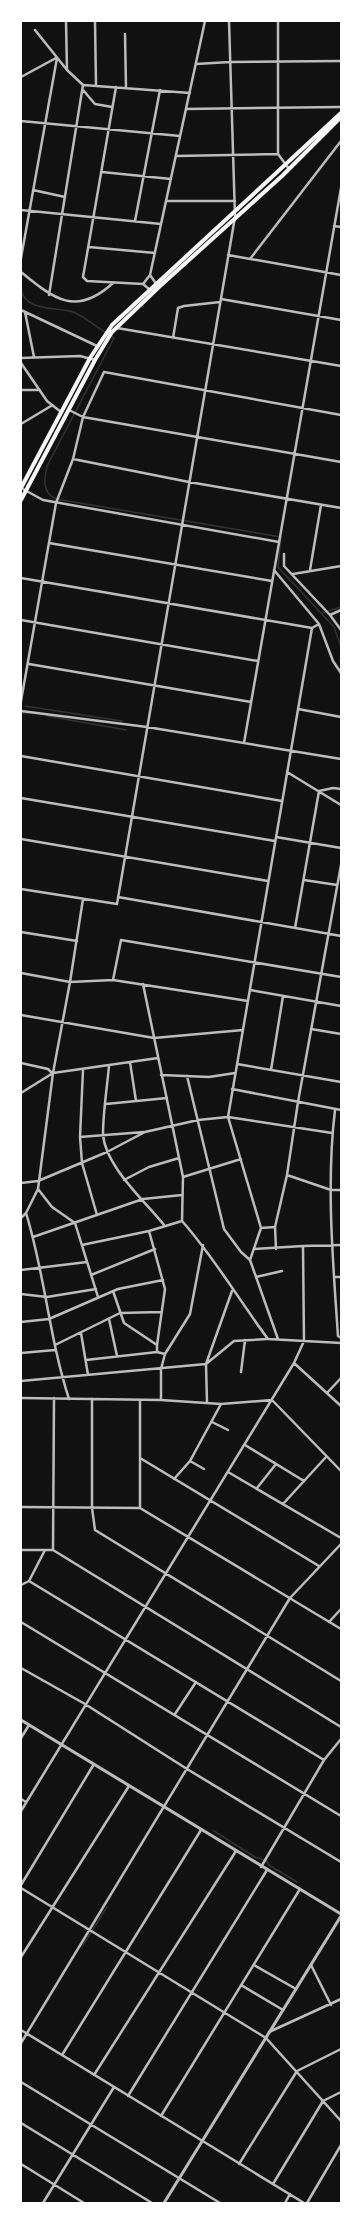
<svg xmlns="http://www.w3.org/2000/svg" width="362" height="2224" font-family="'Crimson Pro',serif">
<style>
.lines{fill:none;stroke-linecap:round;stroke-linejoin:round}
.stream{stroke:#333;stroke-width:1.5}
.minor{stroke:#bcbcbc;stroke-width:2.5}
.tertiary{stroke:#bcbcbc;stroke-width:3}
.primary{stroke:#f5f5f5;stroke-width:4}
</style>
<rect width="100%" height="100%" fill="#111"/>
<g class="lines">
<path class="stream" d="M21,289C25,312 57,307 73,312C84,316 95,326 105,332
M110,335L114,338L47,466C44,480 42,492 56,499L281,537L278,567L334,627L341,647
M322,613L341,607
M25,706L122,721
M22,713H30
M47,716L126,730
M214,1831L255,1857L267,1861L269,1865L297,1882
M83,1945L107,1907"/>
<path class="minor" d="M66,21L67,70
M95,21L96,85
M278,21V154L289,169
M35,30L67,70L83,85L190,93
M125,34L126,88
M196,64L230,62L341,61
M21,77L56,58
M116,87L83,277L87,281L143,284L149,289
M83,90L95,104L112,107
M186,109L341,107
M21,121L180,136
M176,156L278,154
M102,172L171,179
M33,190L65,197
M166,201H235
M21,210L161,224
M135,221L160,90
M334,226L341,227
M89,247L155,253
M228,255L341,275
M21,258L57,58
M250,259L341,141
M21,272C54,299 76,317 113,283
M150,275L157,285
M143,284L150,275L205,21
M49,295L83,85
M221,299L341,320
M21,310L97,346
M25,312L34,357
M117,328L341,366
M173,338L178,308L184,306L220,302
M21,358L80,356L95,360
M21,363L47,401L61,412
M21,390H39
M69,410L83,417L341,462
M21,424L51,406
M73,459L189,482L341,508
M21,488L43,500L279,542
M49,543L272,581
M284,554V566L330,615L341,630
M274,570L319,624L333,661L341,673
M310,570L321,505
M293,574L341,566
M21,578L312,628L319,624
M330,615L341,610
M21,620L258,661
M29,664L251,702
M21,701L56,503L73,459L83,417L104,372L341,415
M298,709L341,717
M21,711L147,727L341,759
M244,743L341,188
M21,756L282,801
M287,772L341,805
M21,798L275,841
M276,837L341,848
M21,839L268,881
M304,880L337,885
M21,889L117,904L235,217L229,21
M118,897L341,936
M295,928L319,791L333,788L341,789
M21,932L77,941
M21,973L70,982L113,980L248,1001
M113,980L121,940L341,977
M143,984L183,1177L182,1221C214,1257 239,1300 268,1339L341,1343
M250,990L341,1006
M21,1015L154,1038L243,1030
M311,1029L341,1034
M130,1062L136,1101
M21,1063L48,1069L52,1073
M237,1064L341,1082
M109,1066C107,1088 103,1112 103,1134C105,1166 144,1200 164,1225
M83,1070L80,1137L82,1163L97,1215
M271,1070L283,996
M161,1075L209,1077L235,1073
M187,1076L224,1229L241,1252L250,1260
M232,1089L341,1110
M21,1093L53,1073L158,1058
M106,1104L167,1098
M335,1110C326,1184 333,1262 338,1336L341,1338
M80,1137L144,1132
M287,1175L331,1190H341
M183,1177L241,1159
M124,1180L149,1167L179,1158
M21,1183L38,1181L107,1152L145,1132L198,1120L228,1117L332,1133
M38,1189L52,1207L75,1223L98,1297
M26,1213C45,1274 49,1338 69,1399
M21,1218L26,1213L38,1189L53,1073L70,982L83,899
M261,1228L275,1227
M149,1231L165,1289L157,1345
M33,1237L143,1199L182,1195
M82,1245L149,1231L182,1221
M303,1246L341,1245
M276,1249L275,1227L287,1175L298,1102L341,865
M21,1270L87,1262
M91,1275L155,1249
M256,1277L282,1271
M335,1277H341
M113,1291L124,1323L157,1345V1352L165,1354
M21,1294L47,1297L96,1289
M109,1319L117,1356
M21,1322L49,1319L118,1289L163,1280
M81,1333L88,1375
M278,1339L250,1260L261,1228L228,1117L312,628
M55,1345L120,1313L161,1312
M21,1353L55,1350
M86,1360L157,1352
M294,1363L341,1406
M241,1372L245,1340
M21,1381L206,1364L232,1291
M327,1393L341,1378
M21,1398L161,1400L221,1404L272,1400
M92,1399V1508L95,1530L341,1681
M161,1400V1369L165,1354L190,1314L203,1245
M272,1400L341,1471
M207,1403L206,1364L234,1341L267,1339
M212,1422L228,1430
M245,1445L304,1481
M140,1458L319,1566
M190,1461L204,1469
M228,1472L341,1538
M174,1479L190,1461L221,1404
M257,1488L276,1464
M283,1504L326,1457
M21,1507L140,1508L341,1629
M140,1508V1400
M21,1550H53L341,1727
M53,1550L54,1398
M29,1581L324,1760
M21,1585L29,1581L45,1550
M21,1622L341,1816
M329,1622L341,1609
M21,1668L85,1704L187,1769L341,1862
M175,1714L196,1682
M21,1738L29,1725
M21,1799L26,1802
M21,1811L294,1363L304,1341L303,1246L254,1249
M261,1867L324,1760L341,1739
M21,1885L94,1764
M21,1888L266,2038L341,2121
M21,1957L129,1786
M254,1965L296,1989
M311,1965L331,2005
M241,1985L283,2010
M21,2030L304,2203
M269,2032L341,1999
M21,2043L290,1598L341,1544
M62,2055L201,1830
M94,2075L236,1851
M21,2082L220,2203
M128,2096L267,1870
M161,2116L300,1889
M21,2123L152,2203
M21,2164L84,2203
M239,2164L297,2071L341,2049
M273,2184L323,2101L341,2092
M43,2203L114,2087
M285,2203L290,2194
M307,2203L341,2145"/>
<path class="tertiary" d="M21,1720L341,1914
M164,2203L341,1916"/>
<path class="primary" d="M21,488L90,358L112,325L341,113
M21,500L95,360L112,332L159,287L282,176L341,117"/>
</g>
<rect width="362" height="2224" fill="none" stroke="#ffffff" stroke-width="44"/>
</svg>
